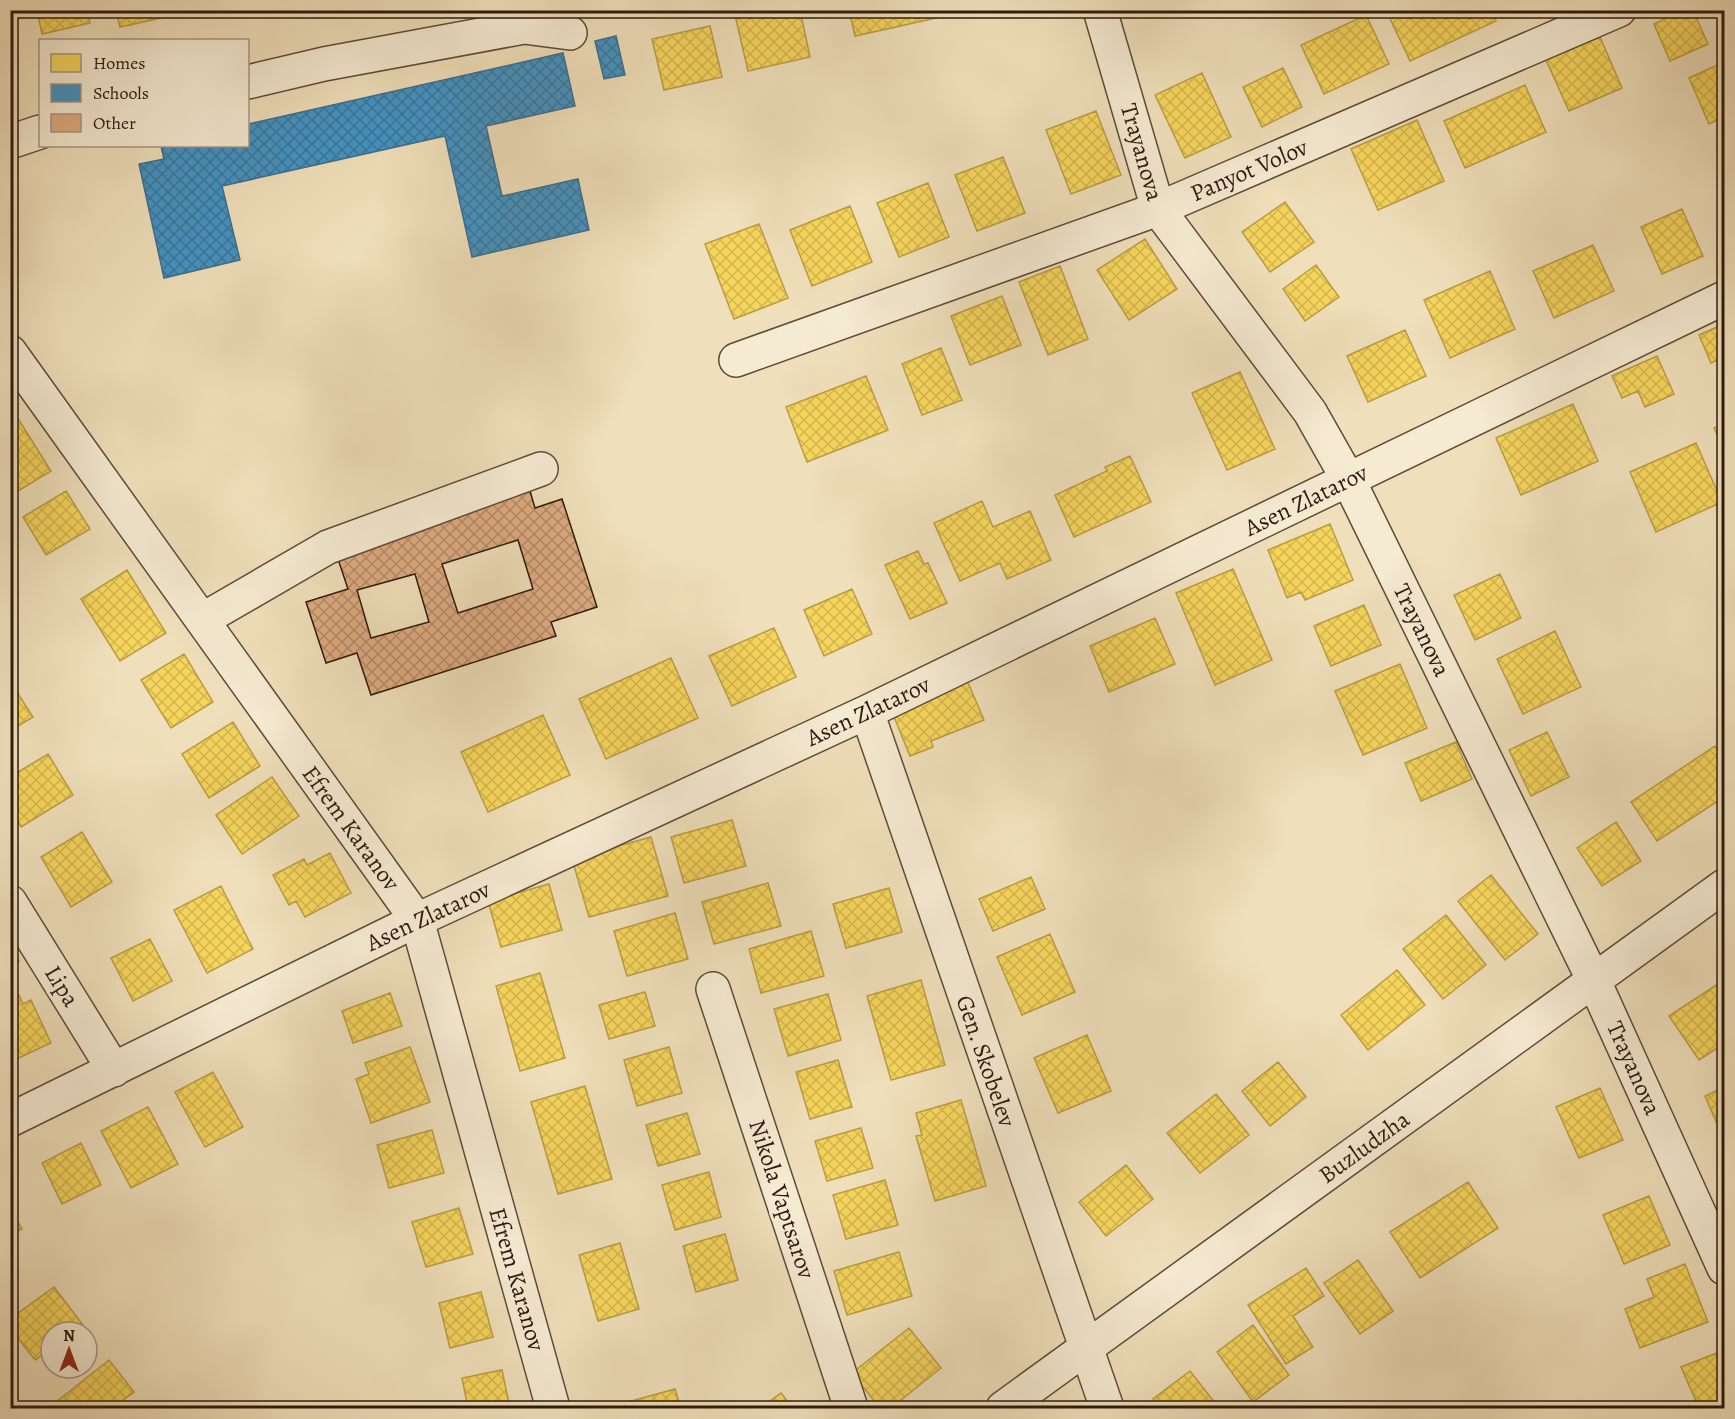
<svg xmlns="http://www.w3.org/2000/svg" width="1735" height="1419" font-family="Alegreya,serif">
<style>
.homes{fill:url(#homes-cross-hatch);stroke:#ba9d45;stroke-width:1.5}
.schools{fill:url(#schools-cross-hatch);stroke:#3c6f8d;stroke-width:1.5}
.building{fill:url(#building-cross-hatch);stroke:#2d1a0f;stroke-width:1.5;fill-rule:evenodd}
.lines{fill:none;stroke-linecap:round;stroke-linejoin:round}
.minor-casing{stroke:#5e4b3a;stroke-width:36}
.minor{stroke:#f5ead2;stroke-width:33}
.labels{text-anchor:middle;stroke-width:6;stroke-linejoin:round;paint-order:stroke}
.street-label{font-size:24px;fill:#2d1a0f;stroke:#f5ead2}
</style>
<defs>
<pattern id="homes-cross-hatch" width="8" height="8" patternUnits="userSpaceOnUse" patternTransform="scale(1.5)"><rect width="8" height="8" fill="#f6d55c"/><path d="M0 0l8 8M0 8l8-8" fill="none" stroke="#d3b64f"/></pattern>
<pattern id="schools-cross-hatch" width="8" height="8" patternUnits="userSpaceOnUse" patternTransform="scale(1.5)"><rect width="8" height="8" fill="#4393c3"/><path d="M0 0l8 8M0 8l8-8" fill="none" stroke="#38779d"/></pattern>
<pattern id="building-cross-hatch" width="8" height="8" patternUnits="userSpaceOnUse" patternTransform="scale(1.5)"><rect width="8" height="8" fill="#deaa80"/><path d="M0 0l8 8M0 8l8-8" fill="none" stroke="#b48a67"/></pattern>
</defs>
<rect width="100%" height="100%" fill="#efdfba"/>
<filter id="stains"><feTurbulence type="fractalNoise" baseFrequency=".00333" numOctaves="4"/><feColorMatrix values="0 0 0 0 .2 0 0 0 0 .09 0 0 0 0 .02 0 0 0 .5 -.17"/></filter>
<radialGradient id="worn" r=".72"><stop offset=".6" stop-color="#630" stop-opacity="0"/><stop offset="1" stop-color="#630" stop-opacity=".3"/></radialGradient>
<path class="homes" d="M37,10H87L90,23L42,34Z
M116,10H164L166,17L120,27Z
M758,10H800L810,57L748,71L735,15Z
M849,10H949L950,15L855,36Z
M1386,10H1491L1496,21L1410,61Z
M1683,10H1693L1708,44L1670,61L1654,24Z
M1366,15L1389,64L1324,94L1301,45Z
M10,21L17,49L10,50Z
M710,26L722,77L664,90L652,39Z
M1600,37L1622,88L1569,111L1546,60Z
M1724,62V117L1709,124L1689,78Z
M1283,68L1302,107L1262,127L1243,87Z
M1202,73L1231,137L1185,158L1155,95Z
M1525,85L1546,132L1465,168L1444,121Z
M1096,111L1121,175L1071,194L1046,130Z
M1417,120L1444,181L1378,210L1351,149Z
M1003,157L1025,213L977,231L955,175Z
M928,183L949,237L899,257L877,203Z
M1285,202L1314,242L1270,272L1242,232Z
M850,206L872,262L812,286L790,230Z
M1682,209L1703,256L1662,274L1641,227Z
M759,224L788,298L734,319L705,244Z
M1145,239L1177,289L1129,320L1097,270Z
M1593,245L1614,291L1554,318L1533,271Z
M1316,265L1339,297L1305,321L1283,289Z
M1060,266L1088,339L1048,355L1019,282Z
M1490,271L1515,329L1450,358L1424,300Z
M1002,296L1021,345L970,365L951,316Z
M1724,324V357L1711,363L1699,335Z
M1405,330L1426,376L1368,402L1347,356Z
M941,348L962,400L922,415L902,364Z
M1657,356L1674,394L1645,407L1638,391L1622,398L1612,376Z
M1240,372L1275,449L1227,470L1192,393Z
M866,376L888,430L807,462L786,407Z
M1573,404L1598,461L1521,495L1496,438Z
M12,409L51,471L10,496V410Z
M1724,424V450L1714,428Z
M1696,443L1722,502L1656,532L1630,472Z
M1130,456L1151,502L1074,537L1055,495L1107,471L1105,467Z
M66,491L90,529L46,555L23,517Z
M982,501L993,527L1030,511L1051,560L1007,579L1000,563L960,581L934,523Z
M1330,524L1353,580L1305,600L1301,592L1287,598L1268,550Z
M918,551L924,564L928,563L947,603L910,619L885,565Z
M1233,569L1272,660L1215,685L1176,593Z
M127,570L166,633L120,661L81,599Z
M1500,574L1521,618L1475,640L1454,595Z
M852,589L872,634L824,656L804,610Z
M1364,605L1381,645L1331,666L1314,626Z
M1155,618L1175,664L1109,692L1090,646Z
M774,628L796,677L732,706L709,656Z
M1555,631L1581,687L1523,714L1497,659Z
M184,654L213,702L171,728L141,680Z
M671,658L698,718L606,759L579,699Z
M1400,664L1427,728L1363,755L1335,691Z
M967,680L984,720L931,741L933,747L910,756L892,712Z
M10,681L33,717L10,731Z
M543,715L570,775L488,812L461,752Z
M233,722L260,766L209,798L182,754Z
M1547,732L1569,777L1531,796L1509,750Z
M1456,742L1472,779L1421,801L1405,763Z
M1715,746L1724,761V797L1657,841L1631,802Z
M48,754L73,795L21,827L10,809V777Z
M272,777L299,816L242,854L216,815Z
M732,820L746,866L684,883L671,837Z
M1616,822L1641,861L1602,886L1577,848Z
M82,832L112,882L71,907L41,857Z
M651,837L668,896L589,917L572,859Z
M330,853L351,893L305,917L296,901L289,905L273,875L304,859L307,865Z
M1491,875L1538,934L1505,960L1458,901Z
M1031,877L1045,909L993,931L979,899Z
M768,883L781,926L714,944L702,902Z
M549,884L562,930L501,947L488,901Z
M221,886L253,949L207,973L174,910Z
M889,888L902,932L846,948L833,904Z
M675,913L688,959L627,976L614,931Z
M1446,915L1486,965L1443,999L1403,949Z
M811,931L824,976L761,993L749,949Z
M1050,934L1075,992L1022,1015L997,957Z
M150,939L172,981L133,1001L111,958Z
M10,948L19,961L10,966Z
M1397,970L1425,1005L1368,1050L1341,1015Z
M540,973L565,1058L520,1071L496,986Z
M921,980L945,1065L891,1080L867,996Z
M1724,980V1044L1699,1060L1669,1016Z
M645,992L655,1026L609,1039L599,1005Z
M390,993L402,1026L353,1043L342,1011Z
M828,994L841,1040L788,1056L774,1009Z
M19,995L23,1004L31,1000L51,1043L10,1062V999Z
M1087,1035L1111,1091L1058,1113L1034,1058Z
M410,1047L430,1102L371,1123L356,1079L369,1074L365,1063Z
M669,1047L682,1093L637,1106L624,1060Z
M838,1060L852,1107L810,1119L796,1072Z
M1278,1062L1306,1097L1270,1126L1242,1091Z
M213,1072L243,1127L205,1147L175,1092Z
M585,1086L612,1179L558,1194L531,1102Z
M1724,1087V1140L1705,1096Z
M1600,1088L1623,1140L1579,1158L1556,1107Z
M1216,1094L1249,1135L1200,1173L1167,1133Z
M961,1100L986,1186L935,1201L916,1136L922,1135L916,1113Z
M148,1107L178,1164L131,1188L101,1131Z
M687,1113L700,1154L658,1166L646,1125Z
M861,1128L873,1168L827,1181L815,1141Z
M432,1130L444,1173L389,1188L377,1145Z
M81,1143L101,1185L62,1204L42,1163Z
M1126,1165L1153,1199L1106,1236L1079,1202Z
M709,1172L721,1217L675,1230L662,1185Z
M885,1180L898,1225L846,1239L833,1195Z
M1468,1182L1498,1228L1420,1278L1390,1232Z
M1649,1196L1670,1245L1624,1264L1603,1215Z
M10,1208L22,1229L10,1235Z
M459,1208L473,1254L426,1267L412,1222Z
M725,1234L738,1280L696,1292L683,1246Z
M620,1243L639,1309L598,1321L579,1255Z
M899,1252L912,1296L847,1315L834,1271Z
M1358,1260L1393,1311L1360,1334L1324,1283Z
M1685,1264L1708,1322L1640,1348L1625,1309L1654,1297L1647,1279Z
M1306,1268L1324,1296L1293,1316L1313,1347L1286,1364L1248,1305Z
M54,1287L83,1325L73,1332H51V1349L35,1360L10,1328V1319Z
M481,1292L493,1337L450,1348L439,1303Z
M1253,1325L1289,1375L1253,1402L1217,1352Z
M909,1328L941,1368L891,1408H880L852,1373Z
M1722,1351L1724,1357V1403L1711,1408H1699L1681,1367Z
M109,1360L134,1392L112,1408H61L56,1402Z
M502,1370L510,1408H468L462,1378Z
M1190,1371L1219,1408H1160L1153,1399Z
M675,1389L681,1408H606Z
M781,1393L793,1408H761Z"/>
<path class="schools" d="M616,36L625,75L604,79L595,41Z
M563,53L575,106L486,126L502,196L578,179L589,230L472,257L445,136L222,186L240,260L164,278L139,164L164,159L161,146H248V124Z"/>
<path class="building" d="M530,491L535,508L562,499L597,607L551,622L556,636L371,695L357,653L326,663L306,602L348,589L336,553ZM518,540L533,589L458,613L442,564ZM415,574L429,622L371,638L357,590Z"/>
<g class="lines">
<defs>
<path id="minor" d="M1100,10L1158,209L1310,412L1348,479L1594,981L1724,1268
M248,82L324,64L524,27L570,33
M10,142L40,132
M10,352L417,920L553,1408
M736,360L1158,209L1619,10
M202,620L328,547L541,469
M867,712L1107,1408
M10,902L114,1070
M713,989L851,1408
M10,1120L417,920L867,712L1724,298
M1003,1408L1724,886"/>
</defs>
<use href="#minor" class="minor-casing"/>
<use href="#minor" class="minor"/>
</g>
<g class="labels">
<g class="street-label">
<text transform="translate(1142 152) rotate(74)" y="8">Trayanova</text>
<text transform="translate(1249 170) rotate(-23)" y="8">Panyot Volov</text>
<text transform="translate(1306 500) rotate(-26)" y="8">Asen Zlatarov</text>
<text transform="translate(1422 630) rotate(64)" y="8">Trayanova</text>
<text transform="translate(868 711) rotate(-25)" y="8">Asen Zlatarov</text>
<text transform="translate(351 828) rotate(54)" y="8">Efrem Karanov</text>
<text transform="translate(428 916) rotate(-25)" y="8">Asen Zlatarov</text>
<text transform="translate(62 986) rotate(58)" y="8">Lipa</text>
<text transform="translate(986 1061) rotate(71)" y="8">Gen. Skobelev</text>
<text transform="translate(1634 1068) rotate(66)" y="8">Trayanova</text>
<text transform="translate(1364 1147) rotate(-36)" y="8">Buzludzha</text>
<text transform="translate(782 1199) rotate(72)" y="8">Nikola Vaptsarov</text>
<text transform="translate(517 1279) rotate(74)" y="8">Efrem Karanov</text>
</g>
</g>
<rect width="1735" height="1419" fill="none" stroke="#efdfba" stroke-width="36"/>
<rect x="12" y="12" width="1711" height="1395" fill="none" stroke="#2d1a0f" stroke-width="3"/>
<rect x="18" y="18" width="1699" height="1383" fill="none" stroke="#2d1a0f" stroke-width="1.5"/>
<rect x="39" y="39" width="210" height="108" fill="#f5ead2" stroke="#a59784" stroke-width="1.5"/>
<rect x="51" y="54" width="30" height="18" fill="#f6d55c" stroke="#a59784" stroke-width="1.5"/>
<text x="93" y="69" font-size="18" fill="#2d1a0f">Homes</text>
<rect x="51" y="84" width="30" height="18" fill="#4393c3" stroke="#a59784" stroke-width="1.5"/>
<text x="93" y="99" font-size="18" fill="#2d1a0f">Schools</text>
<rect x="51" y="114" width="30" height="18" fill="#deaa80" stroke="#a59784" stroke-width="1.5"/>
<text x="93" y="129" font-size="18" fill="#2d1a0f">Other</text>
<g transform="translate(69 1350)"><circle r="28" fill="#f5ead2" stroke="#a59784" stroke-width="1.5"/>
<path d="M0-4.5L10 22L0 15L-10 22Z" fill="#8f2418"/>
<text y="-9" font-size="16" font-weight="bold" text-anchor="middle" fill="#2d1a0f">N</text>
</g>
<rect width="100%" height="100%" filter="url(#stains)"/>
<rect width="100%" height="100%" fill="url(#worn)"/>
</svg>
